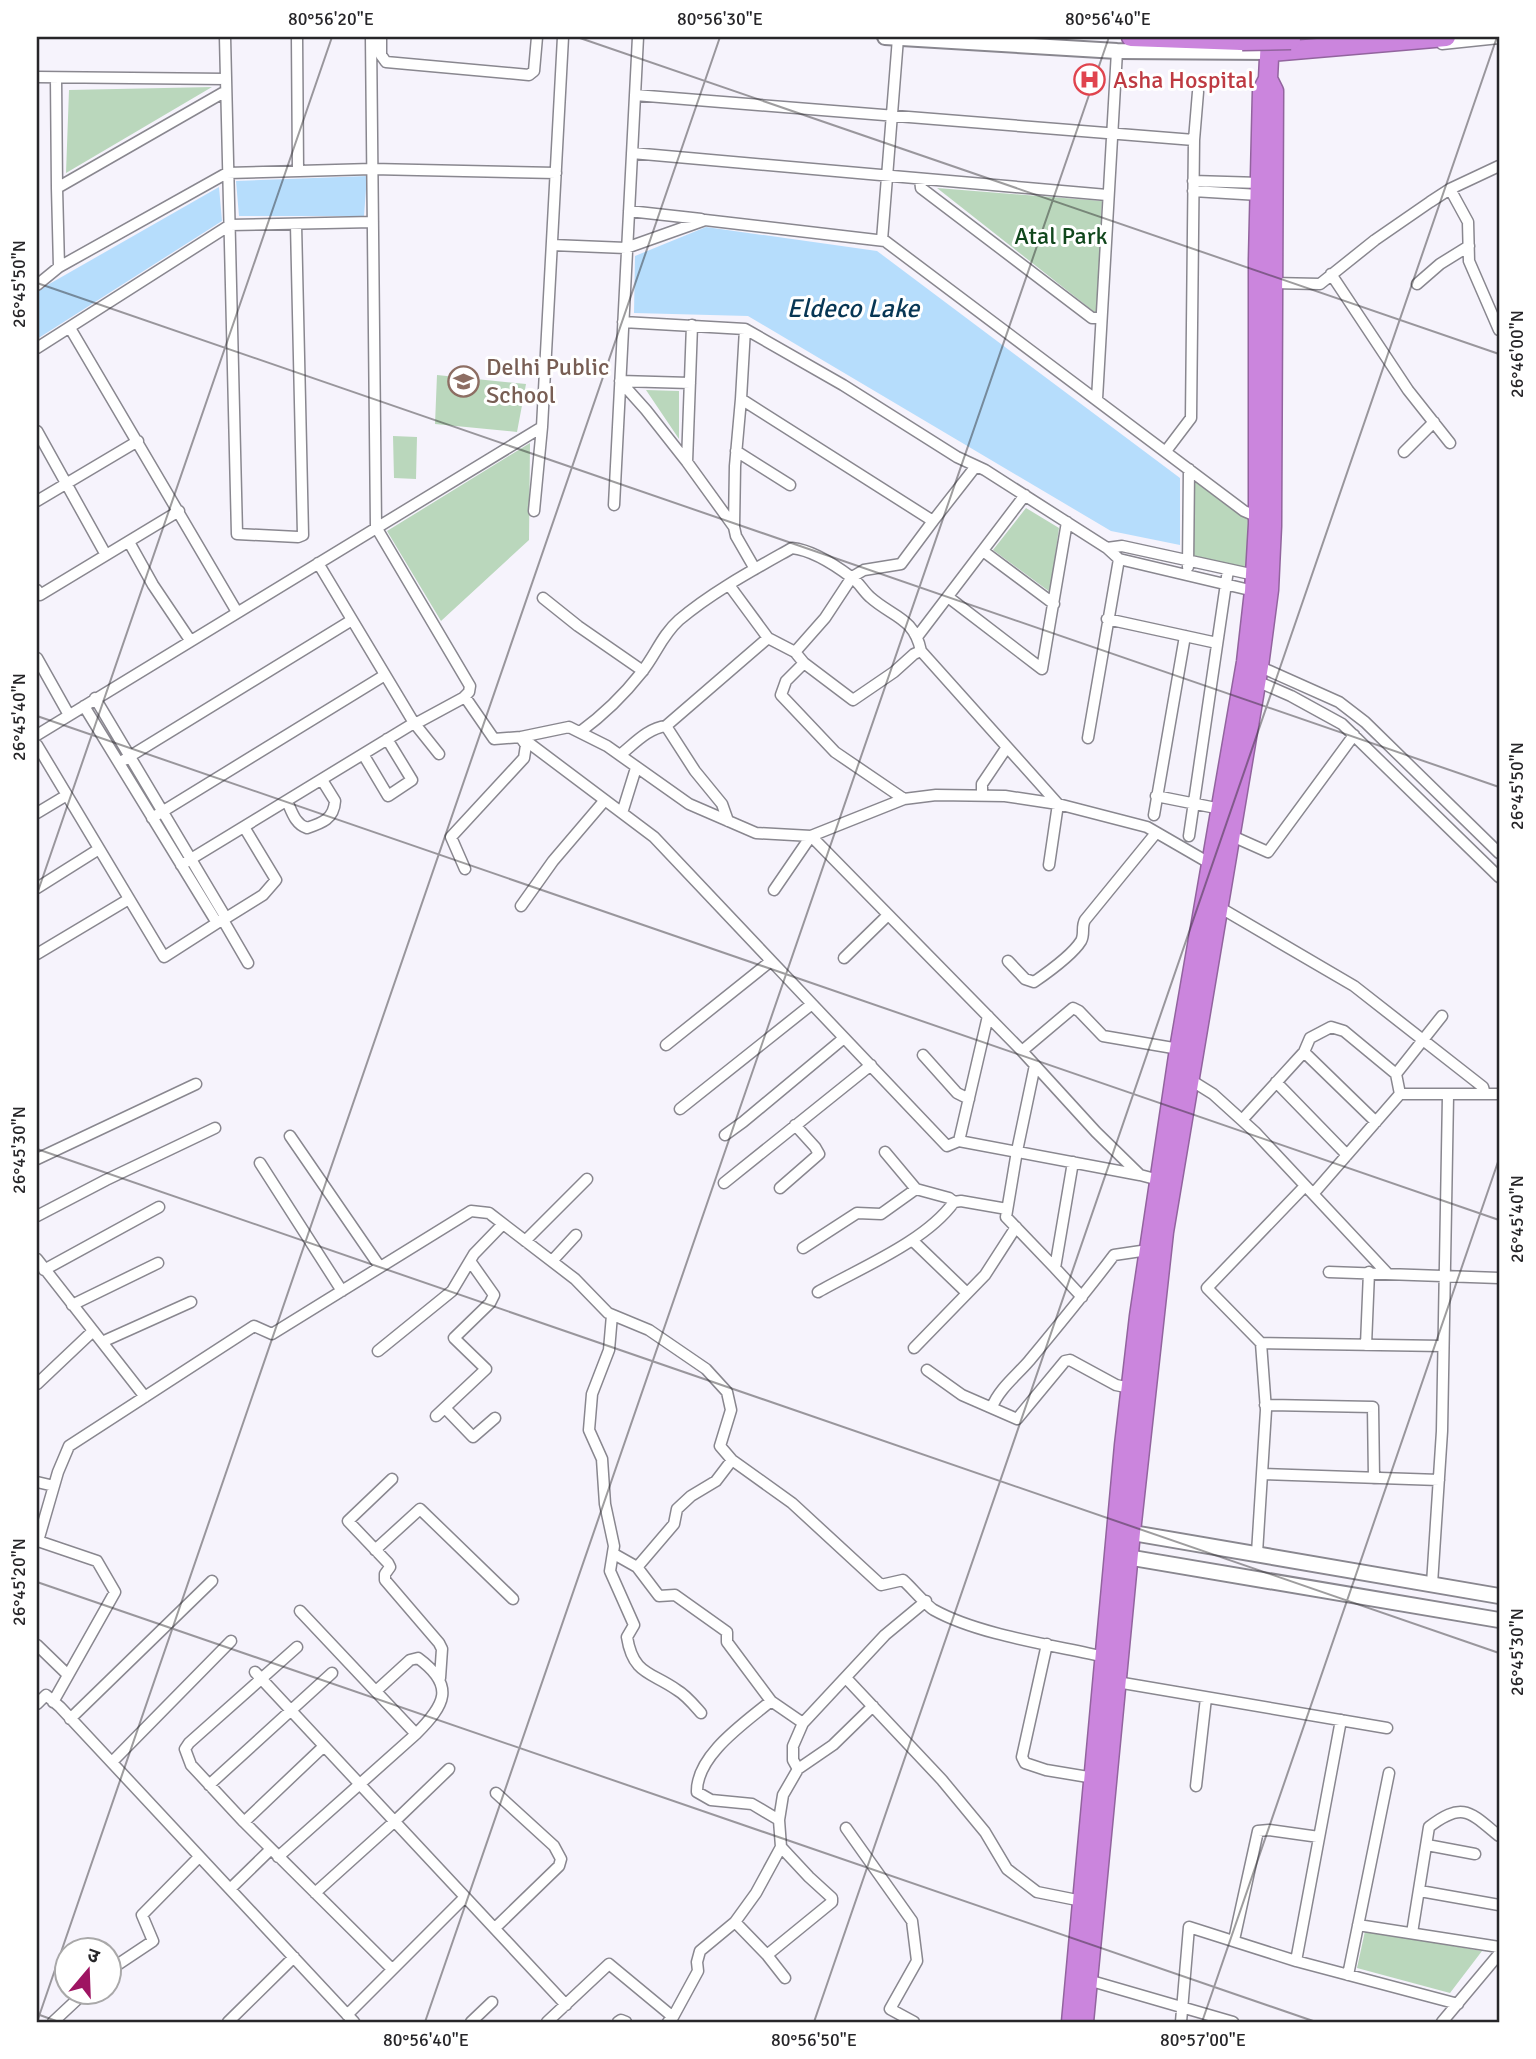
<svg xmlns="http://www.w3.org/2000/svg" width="1536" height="2059" font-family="Signika,'Noto Sans Devanagari',sans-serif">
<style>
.green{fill:#bad7bc}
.water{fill:#b6ddfc}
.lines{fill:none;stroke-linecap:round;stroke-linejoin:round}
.street-casing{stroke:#89878f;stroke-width:13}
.secondary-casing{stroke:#89878f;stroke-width:18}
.highway-casing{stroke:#92649e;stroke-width:21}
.street{stroke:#fff;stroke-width:10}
.secondary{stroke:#fff;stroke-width:14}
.highway{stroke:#cb85dd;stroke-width:18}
.highway-bridge-casing{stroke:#92649e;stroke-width:21;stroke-linecap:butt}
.highway-bridge{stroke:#cb85dd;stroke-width:18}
.ticks{fill:none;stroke:#272629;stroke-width:2;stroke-opacity:0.45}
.labels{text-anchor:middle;stroke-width:6;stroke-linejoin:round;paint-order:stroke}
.health-label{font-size:24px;fill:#be3a42;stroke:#fff;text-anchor:start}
.park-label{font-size:24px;fill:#11471d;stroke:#fff}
.education-label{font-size:24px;fill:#785e54;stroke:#fff;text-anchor:start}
.water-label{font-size:26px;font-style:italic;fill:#073654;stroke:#fff}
.neatline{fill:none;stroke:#272629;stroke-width:2.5}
.ticks-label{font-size:18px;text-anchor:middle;fill:#272629}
</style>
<rect width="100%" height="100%" fill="#f6f3fc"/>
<path class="green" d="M212,87L66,173L69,90Z
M937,188L1102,201L1097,314Z
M437,375L526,384L517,432L435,424Z
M646,390L679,391V439Z
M393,436L417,437L416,479L394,478Z
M530,443L529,540L441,621L387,531Z
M1192,477L1254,520L1252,571L1193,557Z
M1026,508L1059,528L1050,592L993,550Z
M1365,1931L1482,1951L1450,1993L1357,1968Z"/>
<path class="water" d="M367,176L364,216H239L236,181Z
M219,187L222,221L37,339V291Z
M706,227L877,251L1180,478V545L1111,531L748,316L634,313L635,256Z"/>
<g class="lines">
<defs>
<path id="street" d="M225,37L237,534L298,537L303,535L296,224
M297,37L298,171
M371,37L376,527L470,686L469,692L463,698L415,724L414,723
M381,37V55L386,62L529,75L534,71L537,37
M1442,44L1499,38
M37,77L226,79
M56,78L57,188
M226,91L57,188L59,267L227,173L372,169L556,173
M635,95L1194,140
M632,153L1107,195
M920,179L921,188L1092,318H1101
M1193,181L1260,183
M1450,189L1468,222L1469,261L1499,330
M1193,191L1259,195
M629,211L701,219
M882,240L898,38
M552,245L626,248L705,220L885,241L1244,511L1258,517
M1331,274L1408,390L1450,443
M1272,283L1320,284L1375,240L1430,202L1450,189L1499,166
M1417,284L1440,264L1469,246
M37,285L59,267
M623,322L745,329L843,385L957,457L985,470L1107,548L1119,559L1254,591
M692,325L687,462L734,527
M70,328L237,612
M745,329L741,399L933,521L901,564L864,570L852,577L825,618L795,652
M37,348L230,225L373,222
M741,399L735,466L734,527L736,536L755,569
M1097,399L1117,51
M37,431L106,555
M736,451L790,485
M1166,451L1191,418L1194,140L1198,92
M1404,452L1434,422
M687,462L646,410L620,381L690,383
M37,501L138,441
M614,505L638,37
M534,511L542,427L563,37
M933,521L976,466
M129,542L153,585L190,640
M1107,548L1122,546L1255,575
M983,551L1054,604
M1188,567L1189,469
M729,585L768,638L795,652L804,663L853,700L894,672L914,654L921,651L1058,804L1049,865
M37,590L40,595L179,511
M948,597L1042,669L1067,522
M543,598L578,626L643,671
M1107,619L1217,643
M917,637L1025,495
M37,658L69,715
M804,663L786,681L781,695L835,752L904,799
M1256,665L1339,702L1365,722L1499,853
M1254,680L1291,696L1342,724L1499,877
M465,697L494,739L521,737L569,727L607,746L689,804L756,833L811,836L904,799L936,795L1005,796L1058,804L1147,827L1211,864
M95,698L226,918L217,923
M415,724L439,754
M666,726L695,771L722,804L728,821
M580,732C603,715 623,696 641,673C655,656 662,635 679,620C712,592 753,570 792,548C811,550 835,565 851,577C859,582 863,591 870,597C892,617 914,617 921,651
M37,735L542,427
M521,737L654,837L812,1004
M1088,738L1119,559
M37,745L164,957L217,923L84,706
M363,754L388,796L412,780L387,739
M620,755C634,744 648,728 666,726L768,638
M119,763L352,620
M982,795V784L1007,747
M1156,796L1221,809
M287,801C292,812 295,824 307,828C322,823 334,819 335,801L322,780
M37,813L67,795
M622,813L636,768
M1154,815L1185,636
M152,818L385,675
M811,836L1022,1051L1096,1132L1140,1175L1159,1180
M1189,836L1228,570
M1232,836L1268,852L1354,735
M181,865L414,723L318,563
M465,869L451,837L524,758L526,745L521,738
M37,888L99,849
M774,890L811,836
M521,906L553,861L605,800
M1219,907L1354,986L1483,1087L1485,1094
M226,918L263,895L276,880L244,827
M223,920L248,963
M37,954L129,899
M844,958L887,916
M1008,961L1025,979L1034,982C1047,973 1073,954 1081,941C1085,934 1081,927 1085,920L1156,833
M988,1016L959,1141L1140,1175
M666,1045L771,961
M1022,1051L1073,1008L1079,1011L1103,1036L1179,1049
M1304,1052L1376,1122
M923,1055L957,1093L969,1099
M1035,1065L1017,1151L1006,1217L1055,1268L1073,1162
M1189,1079L1213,1094L1255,1132L1387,1273
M1276,1082L1347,1155
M1400,1094L1396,1074L1442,1016
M680,1109L812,1004L947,1146L959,1141
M1242,1120L1304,1052L1310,1038L1331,1027L1344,1031L1396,1074
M725,1135L743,1122L844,1038
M290,1136L380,1267
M885,1152L916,1189L949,1198L954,1202L961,1201L1007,1209
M37,1159L196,1084
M260,1163L342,1291
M724,1183L871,1065
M1305,1186L1207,1288L1261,1343L1443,1346
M780,1188L819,1154L815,1147L795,1125
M1313,1194L1400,1094H1499
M37,1216L106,1180L215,1128
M912,1240L967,1293
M525,1241L587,1179
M803,1248L857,1213L881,1214L916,1189
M37,1259L145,1397
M552,1261L576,1235
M1055,1268L1082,1297
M44,1270L159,1207
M1329,1272L1499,1278
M818,1292C860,1268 925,1242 954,1202
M72,1305L158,1263
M612,1315L609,1350L592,1394L589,1430L602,1459L605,1504L614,1546L610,1571L634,1625L627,1637C633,1675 652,1672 677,1690C686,1695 694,1705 701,1713
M102,1342L191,1302
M1366,1345L1369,1272
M914,1348L985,1275L1016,1227
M378,1351L452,1291L474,1254L503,1224
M927,1370L962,1395L1017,1419L1065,1361L1070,1360L1116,1385L1130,1388
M37,1384L93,1331
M1265,1405L1373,1407L1374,1478
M992,1407C999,1389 1016,1376 1029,1361C1058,1326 1087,1291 1114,1255L1148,1250
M445,1408L473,1437L495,1418
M436,1416L486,1369L454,1338L490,1303L494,1295L470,1261
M1262,1474L1439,1480
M392,1479L348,1521L388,1563L390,1567L385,1574V1580L439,1643L442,1649L440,1678
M37,1482L54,1486
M375,1550L420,1509L513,1599
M1257,1553L1266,1410L1261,1343
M614,1554L637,1567L659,1596L675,1595L727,1632V1642L771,1701L803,1723
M639,1565L674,1524L677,1509L691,1496L716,1481L732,1460
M1432,1584L1442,1431L1448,1096
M300,1611L416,1734
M1047,1644L1022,1757L1025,1763L1046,1770L1094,1778
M37,1645L68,1675
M297,1647L189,1743L185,1749L191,1765L244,1822L392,1969
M255,1672L566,2005
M846,1678L942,1780L985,1832L1007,1869L1037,1892L1082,1901
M1117,1682L1387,1728
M771,1701C746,1722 696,1755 697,1792L711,1800L752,1804L779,1820
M53,1702L115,1592L97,1561L38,1541L58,1472L69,1446L254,1326L272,1334L471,1211L489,1213L575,1279L608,1313L649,1330L706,1369L727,1392L731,1410L720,1446L732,1460L792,1503L881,1585L903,1580C911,1587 927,1606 934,1610C979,1635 1053,1645 1105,1657
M37,1704L46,1695L60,1707L354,2022
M70,1719L212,1581
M112,1762L231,1641
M798,1769L793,1760V1746L803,1723L885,1635L926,1601
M209,1785L332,1673
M1196,1786L1206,1698
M244,1822L324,1746
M846,1828L912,1921L917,1961L890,2009L914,2022
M1427,1845L1475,1854
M278,1857L416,1734C445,1705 456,1686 418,1658L410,1660L376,1691
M230,1889L270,1850
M1420,1891L1499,1905
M315,1893L395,1821L449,1769
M735,1922L767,1955L785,1978
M1358,1925L1499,1947
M495,1928L559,1866L561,1859L554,1846L496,1793
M1412,1933L1429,1827C1463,1801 1470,1812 1499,1836
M1234,1940L1258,1831L1269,1830L1319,1837
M767,1955L832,1902V1898L809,1877L781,1847
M1296,1961L1341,1720
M108,1971L153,1941L142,1915L199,1857
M1348,1975L1389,1773
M1088,1980L1233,2022
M347,2015L465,1897
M673,2017L698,1971L697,1962L700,1951L735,1922L756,1893L781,1847L779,1820L783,1795L798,1769L833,1745L873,1706
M53,2022L84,1993
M228,2022L294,1957
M471,2022L492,2002
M547,2022L609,1964L673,2017L668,2022
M618,2022L621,2020L626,2022
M1181,2022L1189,1927L1296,1961L1458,2004
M1442,2022L1499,1954"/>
<path id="secondary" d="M885,37L1117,51L1271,52
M1121,1531L1499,1596
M1121,1556L1499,1620"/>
<path id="highway" d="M1131,37L1242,41
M1271,52L1446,37
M1071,2022L1124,1445L1139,1316L1179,1049L1246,662L1254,591L1258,524V260L1262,91L1268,79L1270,37
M1084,2022L1131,1532L1164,1232L1259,666L1269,590L1272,526L1274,91L1268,79"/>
</defs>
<use href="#street" class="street-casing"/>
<use href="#secondary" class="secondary-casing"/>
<use href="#highway" class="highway-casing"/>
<use href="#street" class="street"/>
<use href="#secondary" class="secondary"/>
<use href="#highway" class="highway"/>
<defs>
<path id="highway-bridge" d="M1242,41L1291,40"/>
</defs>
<use href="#highway-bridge" class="highway-bridge-casing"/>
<use href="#highway-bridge" class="highway-bridge"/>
</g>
<path class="ticks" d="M577,37L1499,354M37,283L1499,787M37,716L1499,1220M37,894L332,37M37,1149L1499,1653M37,1582L1316,2022M37,2014L59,2022M37,2022L720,37M425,2022L1109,37M814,2022L1497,37M1202,2022L1499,1159"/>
<defs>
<symbol id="hospital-ring" viewBox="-11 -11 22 22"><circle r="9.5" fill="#fff" stroke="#e0444e" stroke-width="1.5"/><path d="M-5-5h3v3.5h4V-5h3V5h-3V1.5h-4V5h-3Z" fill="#e0444e"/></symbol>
<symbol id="school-ring" viewBox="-11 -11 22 22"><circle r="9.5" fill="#fff" stroke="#8d6e63" stroke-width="1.5"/><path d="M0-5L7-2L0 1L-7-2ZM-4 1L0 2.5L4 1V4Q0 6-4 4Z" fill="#8d6e63"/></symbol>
</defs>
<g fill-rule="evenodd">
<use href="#hospital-ring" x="1072" y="62" width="35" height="35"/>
<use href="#school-ring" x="446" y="364" width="35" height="35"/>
</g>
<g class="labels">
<g class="health-label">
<text x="1113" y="88">Asha Hospital</text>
</g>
<g class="park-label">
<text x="1061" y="244">Atal Park</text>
</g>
<g class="education-label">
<text x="486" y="375">Delhi Public<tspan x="486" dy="28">School</tspan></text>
</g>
<g class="water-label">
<text x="853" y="317">Eldeco Lake</text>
</g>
</g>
<rect width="1536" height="2059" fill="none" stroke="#ffffff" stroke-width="77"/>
<g transform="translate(88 1971) rotate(19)"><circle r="33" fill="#ffffff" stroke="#a9a8a9" stroke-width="2"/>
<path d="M0-5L12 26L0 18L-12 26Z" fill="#9e1462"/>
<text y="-10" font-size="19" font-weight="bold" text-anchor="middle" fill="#272629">उ</text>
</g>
<rect x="38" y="38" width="1460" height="1983" class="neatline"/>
<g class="ticks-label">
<text x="331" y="25">80°56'20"E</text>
<text x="720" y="25">80°56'30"E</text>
<text x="1108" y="25">80°56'40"E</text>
<text transform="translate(19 284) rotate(-90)" y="6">26°45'50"N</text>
<text transform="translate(1517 354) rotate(-90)" y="6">26°46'00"N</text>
<text transform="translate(19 717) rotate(-90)" y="6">26°45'40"N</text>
<text transform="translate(1517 786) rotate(-90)" y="6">26°45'50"N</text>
<text transform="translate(19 1150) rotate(-90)" y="6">26°45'30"N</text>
<text transform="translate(1517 1219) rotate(-90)" y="6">26°45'40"N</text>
<text transform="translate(19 1582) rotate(-90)" y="6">26°45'20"N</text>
<text transform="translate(1517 1652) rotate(-90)" y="6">26°45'30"N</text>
<text x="426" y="2046">80°56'40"E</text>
<text x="814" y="2046">80°56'50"E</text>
<text x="1203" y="2046">80°57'00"E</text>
</g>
</svg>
